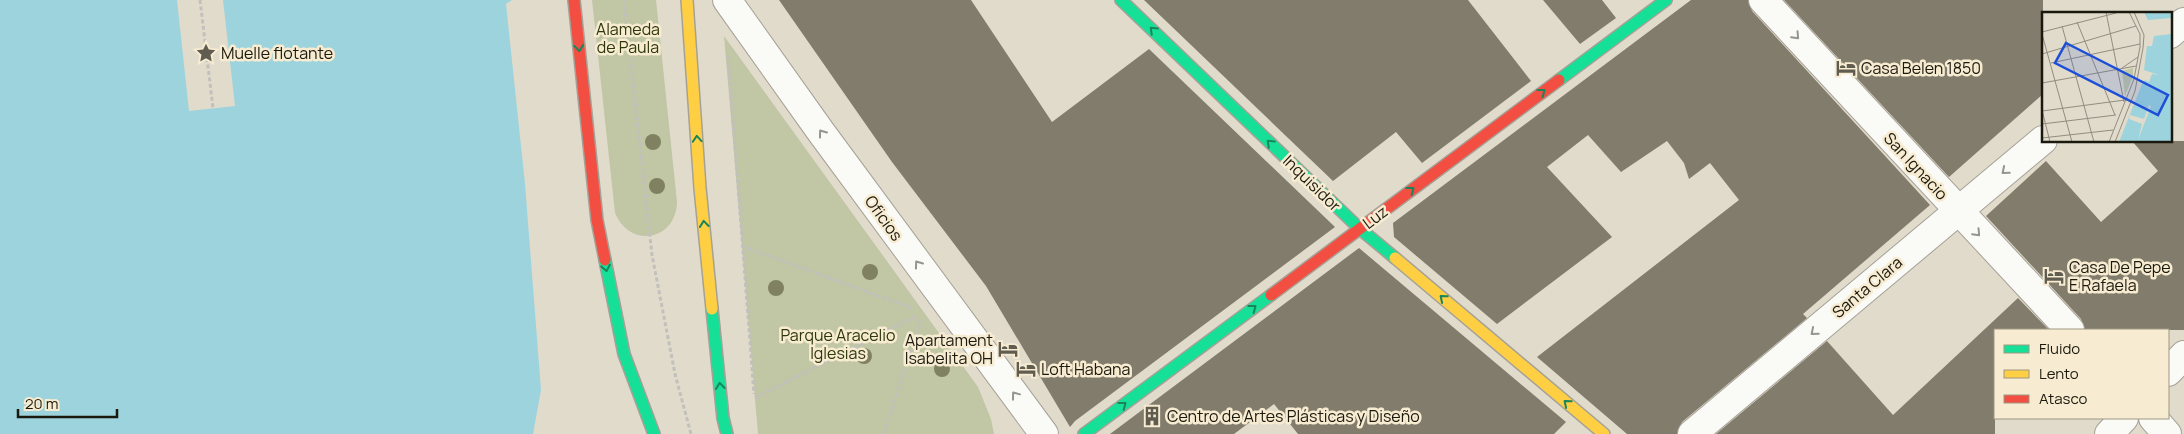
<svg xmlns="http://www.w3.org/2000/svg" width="2184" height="434" font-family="Manrope,sans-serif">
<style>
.green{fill:#c1c6a4}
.water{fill:#9cd3dc}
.pier{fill:#e1dbcc}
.building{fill:#827c6c}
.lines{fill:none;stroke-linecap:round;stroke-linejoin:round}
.street-casing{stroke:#a6a196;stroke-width:30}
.fast-casing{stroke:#a6a196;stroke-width:14}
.slow-casing{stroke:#a6a196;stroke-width:14}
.jam-casing{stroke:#a6a196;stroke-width:14}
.path{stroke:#c2c0bc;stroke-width:3;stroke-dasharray:4 2.5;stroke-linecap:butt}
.street{stroke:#fafaf7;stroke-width:28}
.fast{stroke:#16e098;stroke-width:11}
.slow{stroke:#ffcf43;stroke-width:11}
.jam{stroke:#f24e42;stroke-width:11}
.tree{fill:#7f8161}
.oneway{stroke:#18865a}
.oneway2{stroke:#96948e}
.labels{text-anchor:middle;stroke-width:5;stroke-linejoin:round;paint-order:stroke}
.park-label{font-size:16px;fill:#2e380a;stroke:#f7ecd1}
.poi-label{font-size:16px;fill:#1b180e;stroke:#f7ecd1;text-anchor:start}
.street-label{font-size:16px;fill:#1b180e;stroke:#f7ecd1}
.inset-road{fill:none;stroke:#928d80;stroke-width:1}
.view{fill:#1d4ed8;fill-opacity:0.15;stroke:#1d4ed8;stroke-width:2.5}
.inset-edge{fill:none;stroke:#1b180e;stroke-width:2.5}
</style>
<rect width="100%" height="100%" fill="#e1dbcc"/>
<path class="green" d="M592,0H656L677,202C676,241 630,249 615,213Z
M724,36L978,387L991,419L994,434H758Z"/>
<path class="water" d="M0,0H512L506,4L525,184L541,390L533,434H0Z"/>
<path class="pier" d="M177,0H223L235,106L189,111Z"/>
<path class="building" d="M779,0H971L1052,122L1149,49L1335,227L1075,421L1070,427L986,286L892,162Z
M1144,0H1468L1531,81L1422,163L1396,132L1333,181Z
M1543,0H1602L1616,18L1580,44Z
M1691,0H1748L1752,11L1930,205L1803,314L1807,318L1682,422L1677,434H1627L1537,357L1739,200L1710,163L1689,179L1684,163L1667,141L1621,172L1588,135L1547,167L1612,237L1497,324L1394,237L1393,223Z
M1784,0H2043V94L1949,177Z
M2132,141H2184V330H2085L2081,319L1986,216L2046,161L2101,222L2158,171Z
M1359,248L1566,422L1554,434H1298L1274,404L1234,434H1110Z
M2018,298L2049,330H1995V434H1716L1827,341L1893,415Z"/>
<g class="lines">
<defs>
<path id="street" d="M727,0L821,132L1044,434
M1763,0L2070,330
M2170,34L2184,22
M2168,372L2184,355
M2153,418L2167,434
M1692,434L2043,140
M2109,434L2124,418"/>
<path id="fast" d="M1121,0L1359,228L1395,258
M1559,80L1666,0
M605,260L624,354L654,434
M712,309L723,418L727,434
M1084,434L1271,295"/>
<path id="slow" d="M687,0L700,188L712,309
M1395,258L1604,434"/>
<path id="jam" d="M574,0L597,220L605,260
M1271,295L1559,80"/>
</defs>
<use href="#street" class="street-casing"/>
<use href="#fast" class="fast-casing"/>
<use href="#slow" class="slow-casing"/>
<use href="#jam" class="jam-casing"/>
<path class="path" d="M200,0L213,108
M624,0L652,255L675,374L691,434
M728,56L754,394
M742,246L912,308
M755,398L918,315
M884,434L921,320"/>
<use href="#street" class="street"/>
<use href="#fast" class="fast"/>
<use href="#slow" class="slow"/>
<use href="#jam" class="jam"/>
</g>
<g class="tree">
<circle cx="653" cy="142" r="8"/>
<circle cx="657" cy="186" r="8"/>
<circle cx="870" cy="272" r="8"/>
<circle cx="776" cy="288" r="8"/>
<circle cx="864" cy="356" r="8"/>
<circle cx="942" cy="369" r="8"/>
</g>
<defs><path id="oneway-chevron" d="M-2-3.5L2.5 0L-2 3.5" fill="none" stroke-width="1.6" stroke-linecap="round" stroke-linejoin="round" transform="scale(1.25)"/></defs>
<g class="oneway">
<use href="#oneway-chevron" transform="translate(1153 30) rotate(-136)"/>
<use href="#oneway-chevron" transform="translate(579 48) rotate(84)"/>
<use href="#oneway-chevron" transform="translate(1542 92) rotate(-37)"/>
<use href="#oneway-chevron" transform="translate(697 139) rotate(-94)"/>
<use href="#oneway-chevron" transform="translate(1270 143) rotate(-136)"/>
<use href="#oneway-chevron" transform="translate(1411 190) rotate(-37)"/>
<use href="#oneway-chevron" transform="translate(704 224) rotate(-96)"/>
<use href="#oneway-chevron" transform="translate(606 268) rotate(79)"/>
<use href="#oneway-chevron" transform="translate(1443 298) rotate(-140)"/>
<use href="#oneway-chevron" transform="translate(1253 308) rotate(-37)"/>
<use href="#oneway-chevron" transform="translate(720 386) rotate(-96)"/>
<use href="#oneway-chevron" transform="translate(1567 403) rotate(-140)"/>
<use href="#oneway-chevron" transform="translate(1123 405) rotate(-37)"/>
</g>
<g class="oneway2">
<use href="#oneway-chevron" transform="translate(1796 36) rotate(47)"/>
<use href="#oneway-chevron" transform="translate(822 133) rotate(-126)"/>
<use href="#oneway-chevron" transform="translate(2005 171) rotate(140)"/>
<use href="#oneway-chevron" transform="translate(1977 233) rotate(47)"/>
<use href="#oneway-chevron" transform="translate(918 264) rotate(-126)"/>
<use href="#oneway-chevron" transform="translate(1814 332) rotate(140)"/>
<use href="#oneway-chevron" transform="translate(1015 395) rotate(-127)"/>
</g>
<defs>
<symbol id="sight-bare" viewBox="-9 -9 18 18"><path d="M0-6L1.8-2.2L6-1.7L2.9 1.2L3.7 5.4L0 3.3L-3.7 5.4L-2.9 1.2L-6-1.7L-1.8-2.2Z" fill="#605c50" stroke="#f7ecd1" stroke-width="2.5" paint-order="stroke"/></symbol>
<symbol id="hotel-bare" viewBox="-9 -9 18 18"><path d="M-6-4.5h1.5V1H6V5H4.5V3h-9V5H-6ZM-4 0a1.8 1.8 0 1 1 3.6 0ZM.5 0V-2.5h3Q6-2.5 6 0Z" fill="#605c50" stroke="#f7ecd1" stroke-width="2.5" paint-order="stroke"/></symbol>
<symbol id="building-bare" viewBox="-9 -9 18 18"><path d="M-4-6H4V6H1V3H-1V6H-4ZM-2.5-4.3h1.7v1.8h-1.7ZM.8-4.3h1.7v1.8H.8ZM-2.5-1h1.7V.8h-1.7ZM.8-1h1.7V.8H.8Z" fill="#605c50" stroke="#f7ecd1" stroke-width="2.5" paint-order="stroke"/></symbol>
</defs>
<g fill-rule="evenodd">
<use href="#sight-bare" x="192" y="39" width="28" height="28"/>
<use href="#hotel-bare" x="1832" y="54" width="28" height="28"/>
<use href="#hotel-bare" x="2040" y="262" width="28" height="28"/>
<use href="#hotel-bare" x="994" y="335" width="28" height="28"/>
<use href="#hotel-bare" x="1012" y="355" width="28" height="28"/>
<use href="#building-bare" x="1138" y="402" width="28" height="28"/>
</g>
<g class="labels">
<g class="park-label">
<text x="628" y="35">Alameda<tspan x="628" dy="18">de Paula</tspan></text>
<text x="838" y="341">Parque Aracelio<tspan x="838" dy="18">Iglesias</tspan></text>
</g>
<g class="poi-label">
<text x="221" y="59">Muelle flotante</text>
<text x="1861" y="74">Casa Belen 1850</text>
<text x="2069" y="273">Casa De Pepe<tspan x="2069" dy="18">E Rafaela</tspan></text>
<text x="993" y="346" text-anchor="end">Apartament<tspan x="993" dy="18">Isabelita OH</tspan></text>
<text x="1041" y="375">Loft Habana</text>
<text x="1167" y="422">Centro de Artes Plásticas y Diseño</text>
</g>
<g class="street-label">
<text transform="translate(1916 166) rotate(47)" y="6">San Ignacio</text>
<text transform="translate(1312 183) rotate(44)" y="6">Inquisidor</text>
<text transform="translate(1375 217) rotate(-37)" y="6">Luz</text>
<text transform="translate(884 218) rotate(54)" y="6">Oficios</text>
<text transform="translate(1867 287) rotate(-40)" y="6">Santa Clara</text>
</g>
</g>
<g transform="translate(2042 12)">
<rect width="130" height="130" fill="#e1dbcc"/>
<path d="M91,56V64L83,84L80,59Z" fill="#c1c6a4"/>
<path d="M102,0H130V6L106,8ZM130,22V130H77L100,72L103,68L107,70L110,62L117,63L102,58L105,34H110L112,24Z" fill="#9cd3dc"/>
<path d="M107,93L109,94L96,128L100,112L87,107L88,103L102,107Z" fill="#e1dbcc"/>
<path class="inset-road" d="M64,0L82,90M35,10L73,103M20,14L52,130M0,20L74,1M0,22L30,130M0,42L94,14M9,51L98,32M80,56L96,45M0,71L94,54M0,98L8,130M0,99L83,88M0,112L74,103M0,126L71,118M67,130L92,67L98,35V22L87,0M73,130L93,79L101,36L102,23L92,0"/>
<path class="view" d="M24,31L126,83L116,103L13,51Z"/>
<rect width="130" height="130" class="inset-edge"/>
</g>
<rect x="1994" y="329" width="175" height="90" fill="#f7ecd1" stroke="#9f9783"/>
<rect x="2004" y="345" width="25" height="8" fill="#16e098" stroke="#9f9783"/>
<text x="2039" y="354" font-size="15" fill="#1b180e">Fluido</text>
<rect x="2004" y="370" width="25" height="8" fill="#ffcf43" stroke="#9f9783"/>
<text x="2039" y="379" font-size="15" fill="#1b180e">Lento</text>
<rect x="2004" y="395" width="25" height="8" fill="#f24e42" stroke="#9f9783"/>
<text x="2039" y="404" font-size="15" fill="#1b180e">Atasco</text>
<path d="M18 409v8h99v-8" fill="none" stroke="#1b180e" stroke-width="2.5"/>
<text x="25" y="409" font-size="15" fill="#1b180e" stroke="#f7ecd1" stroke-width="4" paint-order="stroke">20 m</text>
</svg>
